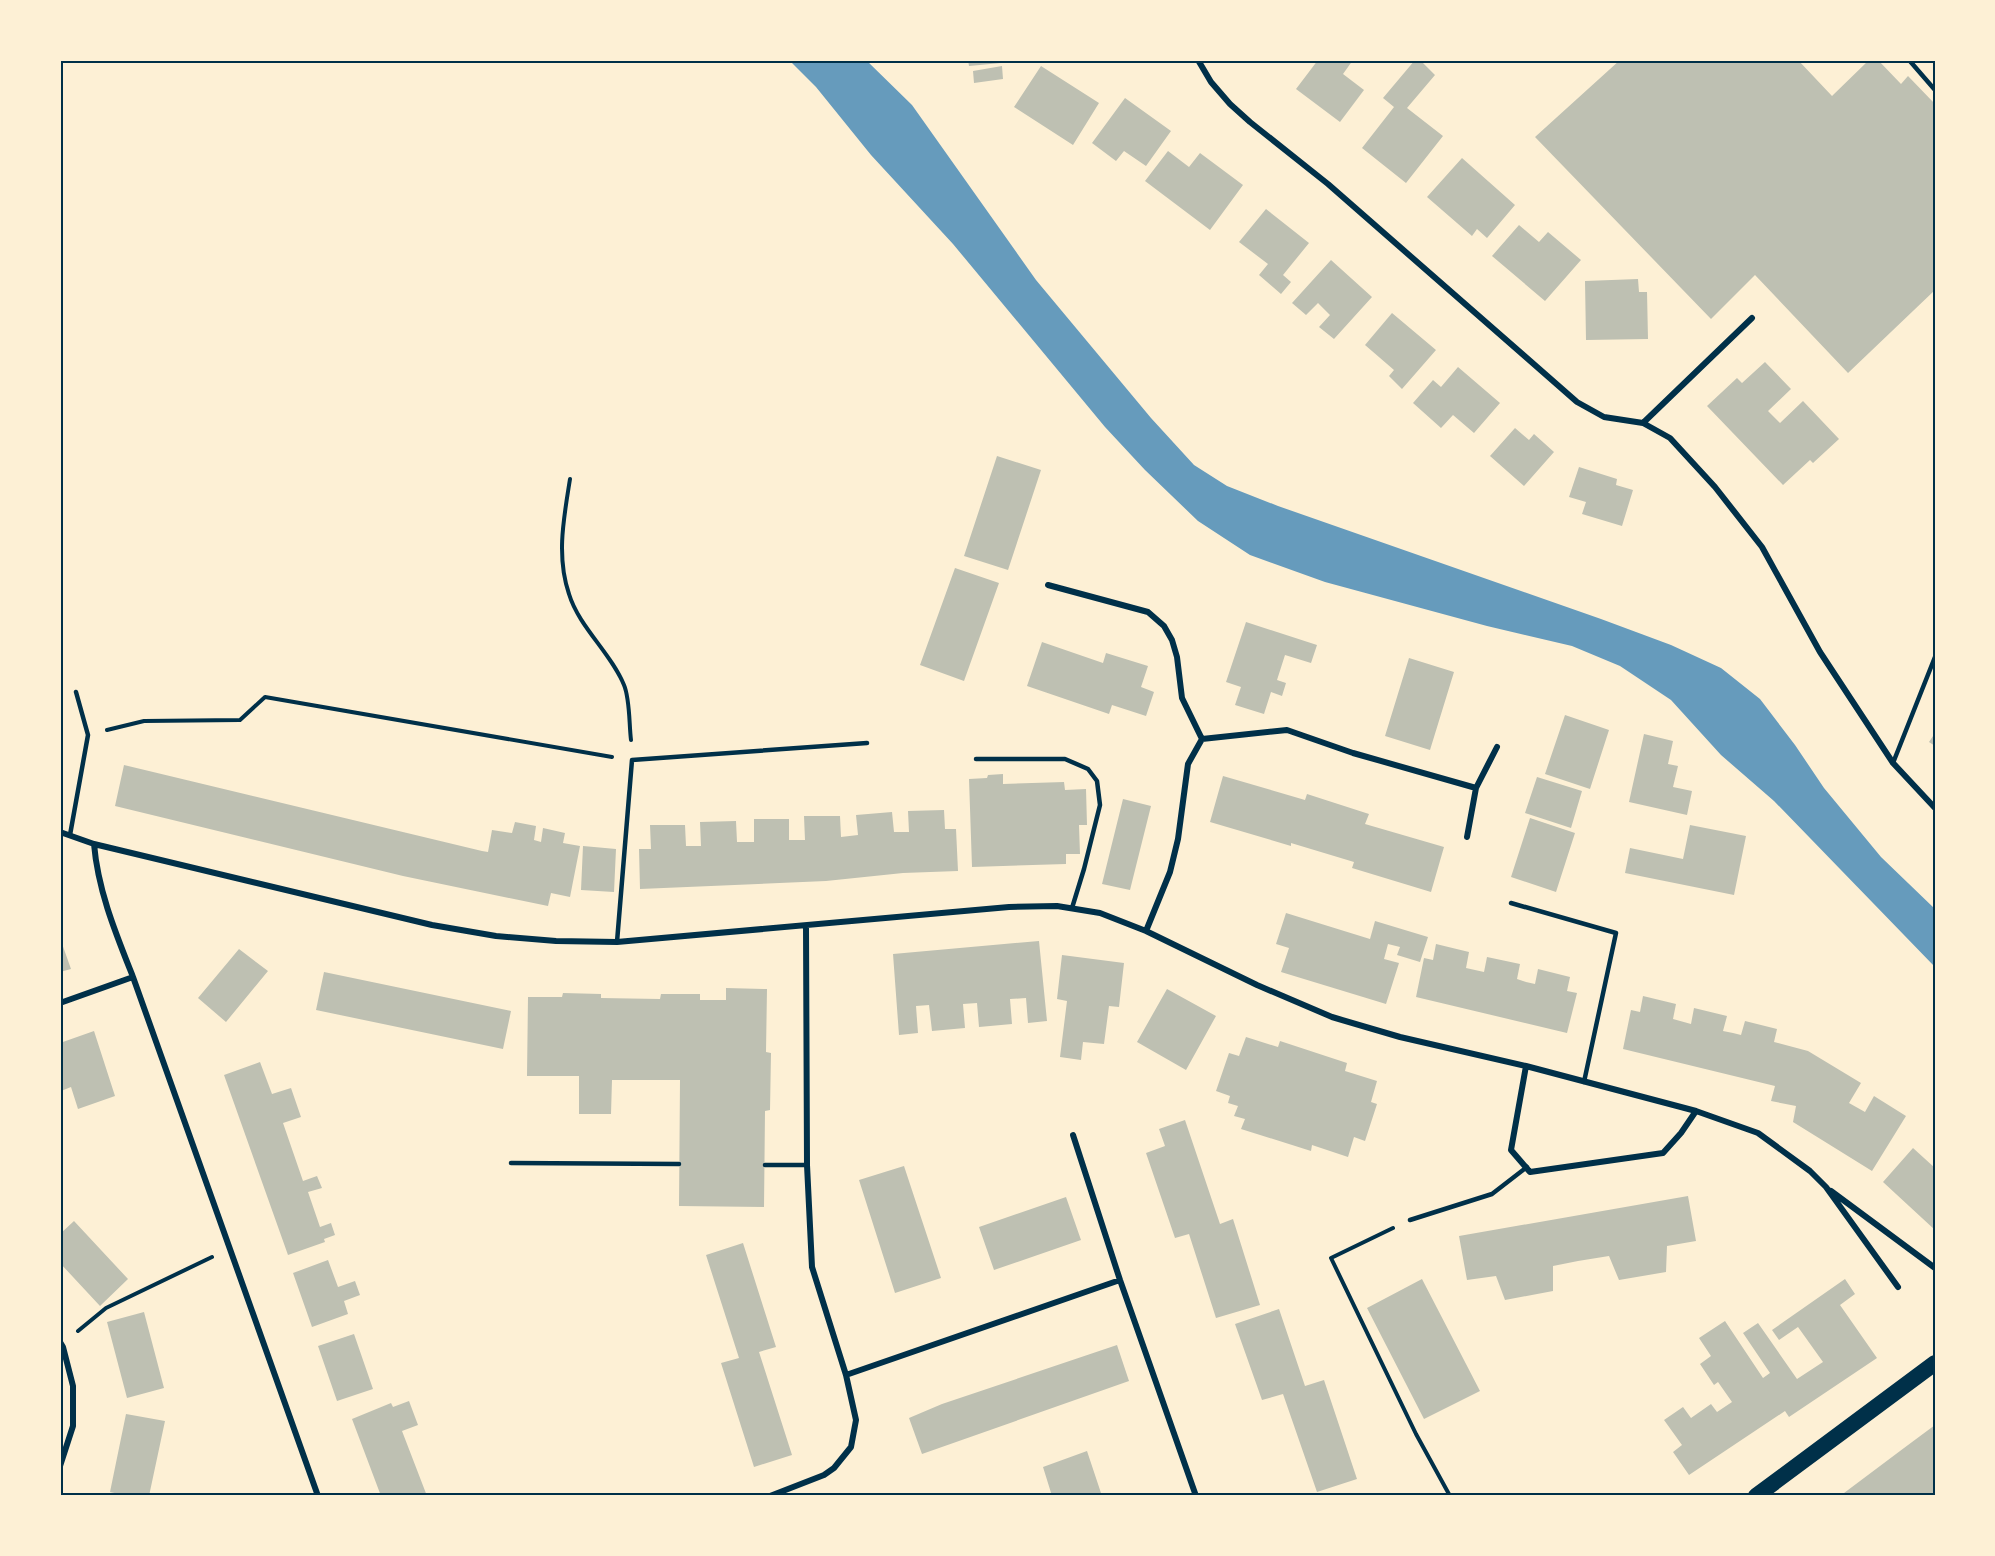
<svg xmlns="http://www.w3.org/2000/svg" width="1995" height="1556" font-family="'Nunito Sans',sans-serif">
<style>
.water{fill:#669bbc}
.building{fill:#bec0b2}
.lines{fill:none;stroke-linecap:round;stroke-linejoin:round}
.path{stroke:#003049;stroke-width:4}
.service{stroke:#003049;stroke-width:4.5}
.minor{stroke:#003049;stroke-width:6}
.trunk{stroke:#003049;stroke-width:16}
.neatline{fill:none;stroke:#003049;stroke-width:2}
</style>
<rect width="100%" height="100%" fill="#fdf0d5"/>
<path class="water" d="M789,60H866L912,105L1036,280L1151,418L1194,465L1227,486L1278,506L1601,619L1671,645L1721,668L1760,699L1795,745L1824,788L1881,857L1935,909V967L1774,801L1721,755L1671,700L1620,666L1572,646L1487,626L1325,582L1250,555L1198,521L1145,470L1105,427L953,244L871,155L816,87Z"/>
<path class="building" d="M968,60H1001V63L969,66Z
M1318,60H1353L1343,74L1364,90L1340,122L1296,89Z
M1415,60H1420L1435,75L1407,108L1443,136L1406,183L1362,148L1394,107L1383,98Z
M1620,60H1798L1832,96L1869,60H1878L1901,84L1908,76L1935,104V290L1848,373L1755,275L1711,319L1535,137Z
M1002,66L1003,79L974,83L973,71Z
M1041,66L1099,103L1073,145L1014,107Z
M1125,98L1171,131L1146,166L1124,151L1116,161L1092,143Z
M1168,151L1189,167L1200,153L1243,185L1210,230L1145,181Z
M1462,158L1515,205L1487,238L1477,229L1472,236L1427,197Z
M1266,209L1309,243L1283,275L1291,282L1281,294L1259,275L1268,264L1239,242Z
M1519,225L1539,242L1548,232L1581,260L1545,301L1492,256Z
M1331,260L1372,297L1334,339L1319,327L1330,315L1318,303L1306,315L1292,303Z
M1638,279L1639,292H1647L1648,339L1586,340L1585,281Z
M1392,313L1436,350L1402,389L1389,376L1394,370L1365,345Z
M1765,362L1791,389L1768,411L1780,423L1803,401L1839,439L1813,463L1810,460L1783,485L1707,406L1737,378L1742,383Z
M1458,367L1500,403L1474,433L1453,415L1441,428L1413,403L1433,380L1441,387Z
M1515,428L1529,440L1534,434L1554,452L1524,486L1490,456Z
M997,456L1041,470L1008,570L964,556Z
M1579,467L1617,479L1616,485L1633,490L1622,526L1582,514L1586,502L1569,497Z
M955,568L999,583L964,681L920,665Z
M1246,622L1317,645L1311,663L1285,655L1277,680L1286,683L1282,696L1271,692L1264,714L1235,705L1241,687L1226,682Z
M1042,642L1103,663L1106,653L1148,666L1141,687L1154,692L1146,716L1112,705L1109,714L1027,686Z
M1409,658L1454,672L1430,750L1385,736Z
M1565,715L1609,730L1590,789L1545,774Z
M1935,733V746L1929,742Z
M1644,734L1673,741L1668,764L1678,766L1673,787L1692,791L1687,815L1629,802Z
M124,765L482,851L488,852L492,830L512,833L515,822L536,826L534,840L541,842L543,828L565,833L563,843L580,846L570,897L551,893L548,906L403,876L115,806Z
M1003,774V784L1064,782L1065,790L1086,789L1087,825H1079L1080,854H1066V864L972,867L969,779L987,778L988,775Z
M1223,776L1305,800L1307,794L1369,814L1365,824L1444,847L1431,892L1352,868L1354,862L1291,843V846L1210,822Z
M1537,777L1582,791L1571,828L1525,813Z
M1123,799L1151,806L1130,890L1102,884Z
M944,810L945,829H956L958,871L903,873L826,881L640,889L639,849H651L650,825H685L686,846H701L700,822L736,821L737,842H754V819H789V840H805L804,816H840L841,837L858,835L856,815L892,812L894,832H909L908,811Z
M1530,818L1575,833L1556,892L1511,877Z
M1690,825L1746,836L1734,895L1625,873L1630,848L1683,859Z
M583,846L616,849L614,892L581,890Z
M1286,913L1370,939L1375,921L1428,937L1420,962L1397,955L1400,947L1388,944L1384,959L1399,963L1386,1004L1281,972L1289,948L1276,944Z
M60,938L71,969L60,972Z
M1039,941L1047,1021L1028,1023L1026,998L1010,999L1012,1024L979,1027L977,1003L963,1004L965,1028L932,1031L929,1005L916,1006L918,1033L899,1035L893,954Z
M1436,944L1469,952L1466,968L1484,972L1487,957L1520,964L1517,979L1526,982L1535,984L1538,969L1570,977L1567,991L1577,993L1567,1033L1416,997L1424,958L1433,960Z
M239,949L268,971L226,1022L198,998Z
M1062,955L1124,963L1119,1007L1109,1006L1104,1044L1083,1042L1081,1060L1060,1057L1067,1001L1057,999Z
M324,972L511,1011L503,1049L316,1010Z
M726,988L767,989L766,1052L771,1053L770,1110L765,1111L764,1207L679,1206L680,1080H612L611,1114H579V1076H527L528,997H562L563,993L601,994V998L660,999L661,994H700V1000H726Z
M1167,989L1216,1016L1186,1070L1137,1042Z
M1643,996L1676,1004L1673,1019L1691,1024L1694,1008L1727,1016L1723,1031L1733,1033L1741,1035L1745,1021L1777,1029L1774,1042L1808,1051L1861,1083L1849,1103L1865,1112L1874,1096L1906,1116L1872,1171L1793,1122L1796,1106L1771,1101L1775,1086L1623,1049L1631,1010L1640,1012Z
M94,1031L115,1096L78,1109L71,1087L61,1091L60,1088V1065L63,1064L60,1054V1043Z
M1246,1037L1278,1047L1280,1041L1347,1063L1345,1071L1377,1081L1371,1102L1377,1104L1365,1141L1354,1137L1348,1157L1312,1145L1311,1151L1241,1129L1245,1119L1234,1116L1238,1106L1228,1103L1230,1096L1216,1091L1229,1053L1239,1056Z
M260,1062L272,1094L291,1088L301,1117L283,1123L303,1181L317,1176L322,1188L308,1192L320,1227L331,1223L335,1235L324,1239L325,1242L288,1255L224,1075Z
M1185,1120L1220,1224L1233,1219L1260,1305L1216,1318L1189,1234L1175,1238L1146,1153L1165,1146L1159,1129Z
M1913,1148L1935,1168V1230L1883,1182Z
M904,1166L941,1278L895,1293L859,1180Z
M1688,1196L1696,1241L1667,1246L1666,1272L1619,1280L1609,1256L1578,1261L1553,1266V1291L1505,1300L1496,1276L1467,1280L1459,1236Z
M1066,1197L1081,1240L994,1270L979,1227Z
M74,1221L128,1279L100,1306L60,1263V1234Z
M743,1243L776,1347L759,1352L792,1455L754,1467L721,1363L739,1358L706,1255Z
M328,1260L338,1287L355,1281L360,1295L344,1301L348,1314L312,1327L293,1273Z
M1422,1279L1480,1391L1424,1419L1367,1308Z
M1845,1279L1855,1294L1840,1305L1877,1358L1789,1417L1785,1411L1689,1475L1673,1452L1682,1445L1664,1420L1683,1407L1691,1418L1711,1404L1717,1412L1732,1402L1718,1382L1714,1385L1700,1364L1711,1356L1699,1338L1725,1321L1763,1378L1770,1373L1743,1333L1758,1323L1797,1379L1823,1362L1798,1327L1779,1340L1772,1330Z
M1279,1309L1305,1386L1324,1380L1357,1479L1317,1492L1283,1394L1262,1400L1235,1324Z
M144,1312L164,1388L127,1398L107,1322Z
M354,1334L373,1389L337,1401L318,1346Z
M1117,1345L1129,1381L922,1454L909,1418L942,1404Z
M409,1401L418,1425L402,1431L427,1496H381L352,1419L391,1403L393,1407Z
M126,1414L165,1421L149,1496H128L110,1492Z
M1935,1425V1496H1840L1904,1448Z
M1087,1451L1102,1496H1052L1043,1467Z"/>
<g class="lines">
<path class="path" d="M570,479C564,517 556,556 569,594C579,627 611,653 624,685C630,699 629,724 631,740
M107,730L144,721L240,720L265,697L612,757
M1393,1228L1331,1258L1416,1434L1450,1496
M78,1331L106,1308L212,1257"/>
<path class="service" d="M1909,60L1935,90
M976,759H1065L1088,769L1097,781L1100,805L1084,869L1072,908
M1893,763L1935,657
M70,835L88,735L76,692
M1511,903L1616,933L1584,1082
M617,942L632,760L867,743
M511,1163L679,1164
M765,1165H807
M1410,1220L1492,1194L1527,1167"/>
<path class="minor" d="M1198,60L1211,82L1230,104L1250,122L1328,184L1577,402L1604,417L1643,423L1670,438L1715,487L1762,547L1820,652L1893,763L1935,808
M1643,423L1752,318
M1048,585L1148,612L1164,626L1172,640L1177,657L1182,698L1202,739
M60,832L94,844L432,925L496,936L556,941L617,942L1009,907L1057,906L1100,913L1146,931L1257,985L1332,1017L1400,1037L1526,1066L1696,1111L1758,1133L1810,1171L1826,1187L1898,1287
M1467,837L1476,788L1497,747
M94,844C98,891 116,934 133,977L318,1496
M1146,931L1170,872L1178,839L1188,764L1202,739L1287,730L1353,753L1476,788
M60,1003L133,977
M1526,1066L1511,1150L1530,1172L1663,1153L1681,1133L1696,1111
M1073,1135L1120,1280L1196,1496
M1831,1191L1935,1268
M60,1342L63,1347L73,1386V1426L60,1466
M846,1375L1120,1280
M770,1496L824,1475L834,1468L851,1447L856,1420L846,1375L812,1267L807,1165L806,926"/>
<path class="trunk" d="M1756,1496L1935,1363"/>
</g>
<rect width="1995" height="1556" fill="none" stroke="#fdf0d5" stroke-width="123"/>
<rect x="62" y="62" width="1872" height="1432" class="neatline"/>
</svg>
